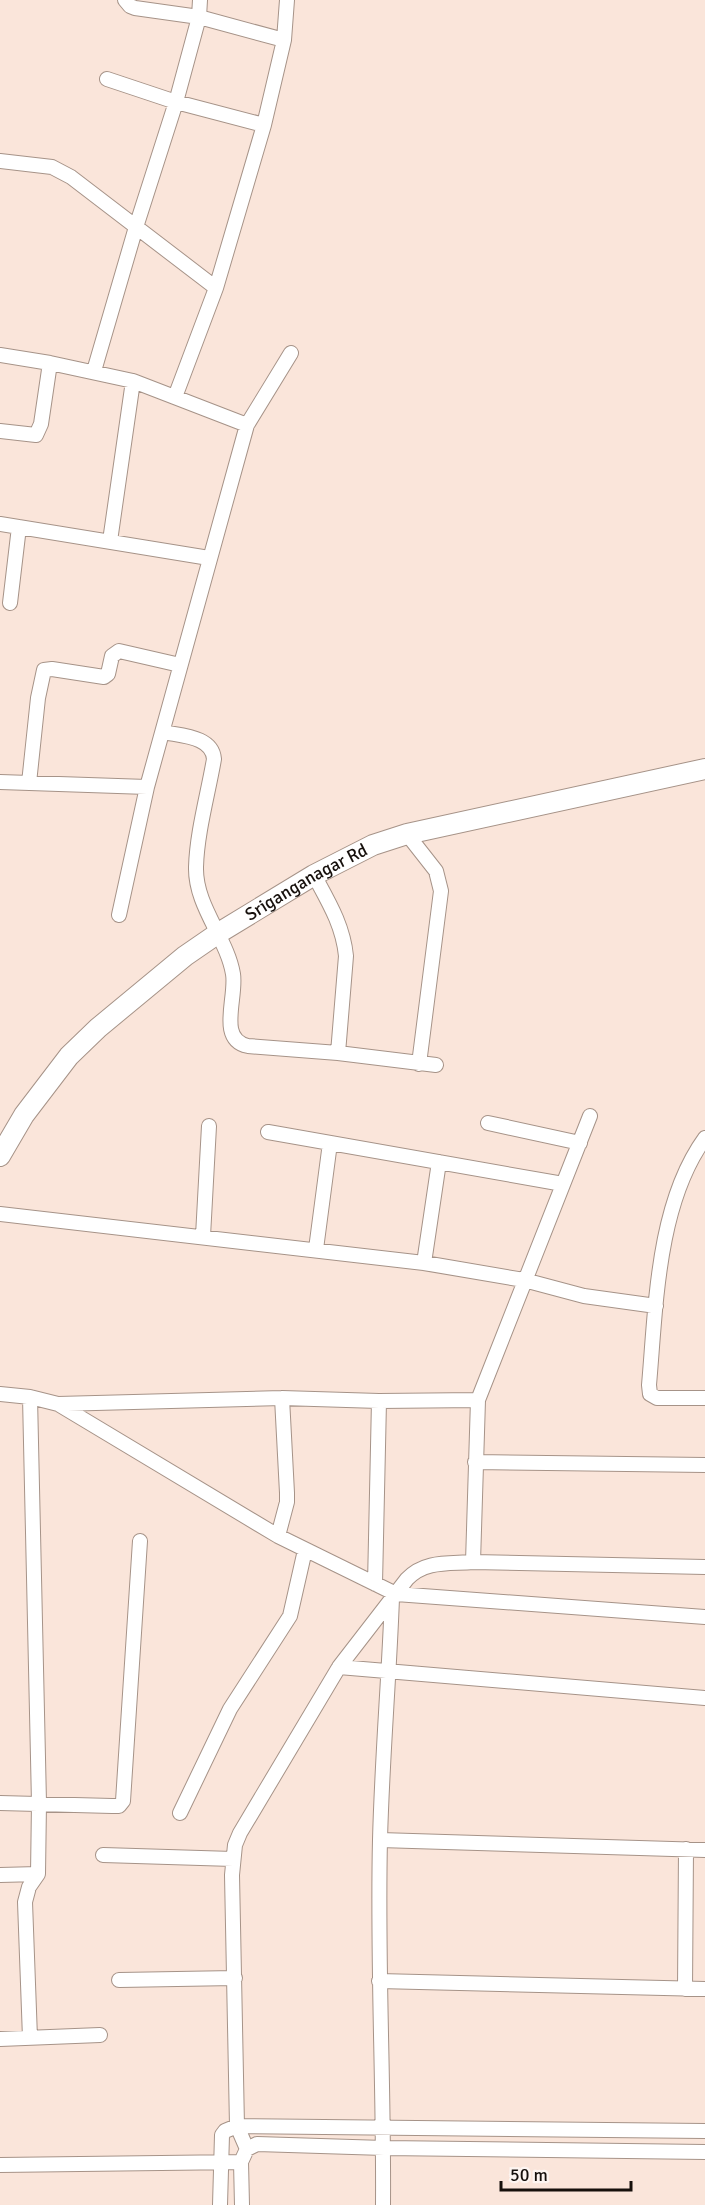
<svg xmlns="http://www.w3.org/2000/svg" width="705" height="2205" font-family="Signika,sans-serif">
<style>
.lines{fill:none;stroke-linecap:round;stroke-linejoin:round}
.minor-casing{stroke:#a69388;stroke-width:16}
.secondary-casing{stroke:#a69388;stroke-width:22}
.minor{stroke:#fff;stroke-width:14}
.secondary{stroke:#fff;stroke-width:20}
.labels{text-anchor:middle;stroke-width:4.5;stroke-linejoin:round;paint-order:stroke}
.street-label{font-size:18px;fill:#16100c;stroke:#fdf5f1}
</style>
<rect width="100%" height="100%" fill="#fae5da"/>
<g class="lines">
<defs>
<path id="minor" d="M125,0L130,6L135,8L199,17L284,40L264,125L216,288
M284,40L287,0
M107,79L176,102L264,125
M0,161L52,167L71,177L216,288L175,397
M0,355L50,363L133,381L247,425
M94,371L136,227L176,102L199,17L200,0
M0,431L36,435L41,424L50,363
M0,524L209,558
M110,541L133,381
M10,603L19,527
M163,732C181,736 212,736 214,759C208,794 197,832 196,867C195,906 227,938 233,974C237,997 217,1040 248,1046L338,1053L436,1065
M0,782L147,787
M29,783L38,698L44,670L52,669L104,677L108,674L112,656L119,651L180,665
M407,834L436,871L441,891L419,1064
M314,875C328,901 343,925 346,956L338,1053
M119,915L147,787L247,425L291,353
M488,1123L580,1143
M268,1132L563,1184
M705,1138C657,1204 656,1306 649,1385L650,1394L657,1398H705
M0,1214L424,1263L524,1280L584,1296L656,1306
M203,1236L209,1126
M316,1249L330,1143
M424,1263L439,1162
M0,1394L30,1397L58,1404L282,1398L379,1401L478,1400L590,1116
M58,1404L278,1536L396,1594L705,1617
M475,1462L705,1465
M278,1536L287,1502V1493L282,1398
M473,1562L705,1567
M375,1584L379,1401
M339,1667L705,1698
M0,1803L112,1806H119L123,1801L140,1541
M180,1813L230,1709L290,1616L305,1550
M380,1840L705,1850
M103,1855L233,1859
M0,1875L38,1874
M119,1980L235,1978
M379,1981L705,1989
M685,1989L686,1849
M30,2038L25,1902L29,1887L38,1874L39,1803L30,1397
M0,2039L100,2035
M247,2149L237,2126L232,1875L235,1845L240,1833L339,1667L407,1579C425,1560 449,1564 473,1562L478,1400
M0,2165L241,2162
M220,2205L222,2135L225,2131L237,2126L705,2131
M242,2205L241,2162L247,2149L257,2144L384,2148L705,2152
M383,2205C384,2083 377,1962 380,1840C382,1759 389,1679 392,1598"/>
<g id="secondary">
<path id="s1" d="M0,1156L24,1115L69,1056L98,1028L185,956L217,934L314,875L373,845L407,834L705,769"/>
</g>
</defs>
<use href="#minor" class="minor-casing"/>
<use href="#secondary" class="secondary-casing"/>
<use href="#minor" class="minor"/>
<use href="#secondary" class="secondary"/>
</g>
<g class="labels">
<g class="street-label">
<text dy="6" stroke="none"><textPath href="#s1" startOffset="417">Sriganganagar Rd</textPath></text>
</g>
</g>
<path d="M501 2181v9h130v-9" fill="none" stroke="#16100c" stroke-width="3"/>
<text x="510" y="2181" font-size="18" fill="#16100c" stroke="#fdf5f1" stroke-width="4.5" paint-order="stroke">50 m</text>
</svg>
